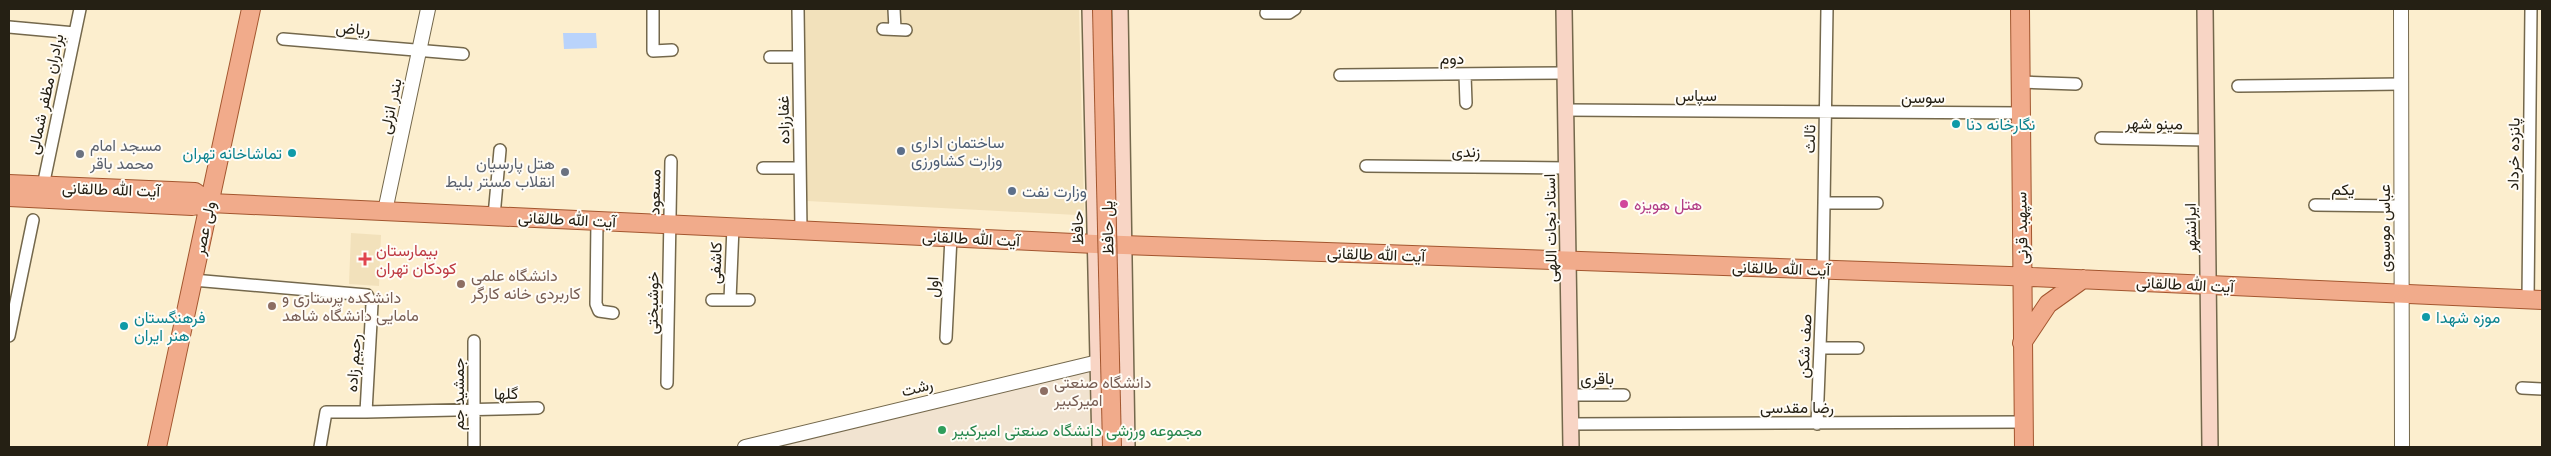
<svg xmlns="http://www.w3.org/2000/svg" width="2551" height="456" font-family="'Space Grotesk',Vazirmatn,sans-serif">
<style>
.built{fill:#f2e1bb}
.education{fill:#f1e3d0}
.water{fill:#b9d3fb}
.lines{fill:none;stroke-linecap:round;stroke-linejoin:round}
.minor-casing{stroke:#74684c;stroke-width:14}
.tertiary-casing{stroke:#74684c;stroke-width:16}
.secondary-casing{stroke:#74684c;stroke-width:18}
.primary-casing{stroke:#a3562f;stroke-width:20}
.minor{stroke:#fff;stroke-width:11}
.tertiary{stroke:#fff;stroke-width:14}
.secondary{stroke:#f8d5c5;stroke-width:15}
.primary{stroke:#f1ab8b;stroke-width:18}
.primary-bridge-casing{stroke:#a3562f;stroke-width:20;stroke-linecap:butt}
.primary-bridge{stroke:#f1ab8b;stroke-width:18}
.culture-dot{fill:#0f9aa8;stroke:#fffcf6;stroke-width:2}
.service-dot{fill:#5c6f8a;stroke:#fffcf6;stroke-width:2}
.worship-dot{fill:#6b7280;stroke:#fffcf6;stroke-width:2}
.hotel-dot{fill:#d1479c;stroke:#fffcf6;stroke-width:2}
.health-dot{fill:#e0444e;stroke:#fffcf6;stroke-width:2}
.education-dot{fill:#8d6e63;stroke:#fffcf6;stroke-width:2}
.leisure-dot{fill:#2e9e5b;stroke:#fffcf6;stroke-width:2}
.labels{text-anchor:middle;stroke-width:4;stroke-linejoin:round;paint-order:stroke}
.street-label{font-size:16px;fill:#252014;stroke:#fffcf6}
.culture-label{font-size:16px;fill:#0d838f;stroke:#fffcf6;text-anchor:start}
.service-label{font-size:16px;fill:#4e5e75;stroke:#fffcf6;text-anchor:start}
.worship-label{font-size:16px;fill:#5b616d;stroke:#fffcf6;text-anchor:start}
.hotel-label{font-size:16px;fill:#b23c85;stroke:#fffcf6;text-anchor:start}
.health-label{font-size:16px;fill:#be3a42;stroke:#fffcf6;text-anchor:start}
.education-label{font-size:16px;fill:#785e54;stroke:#fffcf6;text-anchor:start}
.leisure-label{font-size:16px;fill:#27864d;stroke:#fffcf6;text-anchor:start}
</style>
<rect width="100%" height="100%" fill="#fceece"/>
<path class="built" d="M804,9H1079L1084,210L1077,215L807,201Z
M351,233L381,235L379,286L349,284Z"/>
<path class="education" d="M1089,371L1090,447H774L907,412Z"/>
<path class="water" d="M563,33H596L597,48L564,49Z"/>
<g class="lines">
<defs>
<path id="minor" d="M653,9V51L672,50
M798,9L801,230
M894,9L895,29
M1266,13H1289L1295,9
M9,27L75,33
M883,29L906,30
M283,39L463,54
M770,57H798
M1340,75L1565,73
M1465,75L1466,103
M2020,82L2076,84
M2238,86L2401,84
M1566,110L2020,113
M2101,138L2207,140
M1366,166L1567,168
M763,168H800
M43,186L80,9
M1824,203H1877
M2315,205L2401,206
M494,216L500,150
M597,221L596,304L599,311L613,313
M193,280L367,295L372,304L366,412L538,408
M2528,299L2531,9
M712,300H749
M730,300L733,227
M9,336L33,220
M946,338L951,237
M474,341V447
M1820,348H1858
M667,383L671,161
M2522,388L2542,389
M1570,395H1624
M1570,424L2023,422
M1817,424L1823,269L1827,9
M320,447L326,412H366"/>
<path id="tertiary" d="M2401,9L2402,447
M385,211L428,9
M745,447L1098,362"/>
<path id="secondary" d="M1090,9L1100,447
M1120,9L1127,447
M1564,9L1571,447
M2205,9L2210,447"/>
<path id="primary" d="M2020,9L2024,447
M9,184L195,192L210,203
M9,197L192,206L210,203L1095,244L2009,276L2542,300
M2022,343L2048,304L2083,279
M157,447L251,9"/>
</defs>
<use href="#minor" class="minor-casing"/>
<use href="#tertiary" class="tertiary-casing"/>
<use href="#secondary" class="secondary-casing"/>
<use href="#primary" class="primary-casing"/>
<use href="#minor" class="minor"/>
<use href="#tertiary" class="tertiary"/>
<use href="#secondary" class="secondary"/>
<use href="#primary" class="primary"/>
<defs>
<path id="primary-bridge" d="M1102,9L1112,447"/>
</defs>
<use href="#primary-bridge" class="primary-bridge-casing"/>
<use href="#primary-bridge" class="primary-bridge"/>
</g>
<g class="culture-dot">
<circle cx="1956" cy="124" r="5"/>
<circle cx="292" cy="153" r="5"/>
<circle cx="2426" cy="317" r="5"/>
<circle cx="124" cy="326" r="5"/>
</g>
<g class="service-dot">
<circle cx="901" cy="151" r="5"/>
<circle cx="1012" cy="191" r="5"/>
</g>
<g class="worship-dot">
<circle cx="80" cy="154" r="5"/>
<circle cx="565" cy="172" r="5"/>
</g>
<circle class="hotel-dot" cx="1624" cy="204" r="5"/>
<path class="health-dot" d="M362.5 251.5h5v5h5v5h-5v5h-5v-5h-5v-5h5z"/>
<g class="education-dot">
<circle cx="461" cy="284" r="5"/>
<circle cx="272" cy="306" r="5"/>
<circle cx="1044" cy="391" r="5"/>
</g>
<circle class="leisure-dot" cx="942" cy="430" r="5"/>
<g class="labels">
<g class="street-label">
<text transform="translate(353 28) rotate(4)" y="6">ریاض</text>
<text x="1452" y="64">دوم</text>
<text transform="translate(45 94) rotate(-78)" y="6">برادران مظفر شمالی</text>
<text x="1696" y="101">سپاس</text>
<text x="1923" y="103">سوسن</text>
<text transform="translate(390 106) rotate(-78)" y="6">بندر انزلی</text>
<text transform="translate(783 120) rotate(-91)" y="6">غفارزاده</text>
<text transform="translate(2154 123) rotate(1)" y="6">مینو شهر</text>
<text transform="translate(1809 139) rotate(-89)" y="6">ثالث</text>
<text transform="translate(1466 151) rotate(1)" y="6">زندی</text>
<text transform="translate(2513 154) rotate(-89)" y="6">پانزده خرداد</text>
<text transform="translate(111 189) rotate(2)" y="6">آیت الله طالقانی</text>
<text transform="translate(2343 189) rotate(1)" y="6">یکم</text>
<text transform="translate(654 192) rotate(-89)" y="6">مسعود</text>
<text transform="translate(567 219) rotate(3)" y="6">آیت الله طالقانی</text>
<text transform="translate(204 228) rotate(-78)" y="6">ولی عصر</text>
<text transform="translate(1077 228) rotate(-91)" y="6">حافظ</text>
<text transform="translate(1107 228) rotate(-91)" y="6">پل حافظ</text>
<text transform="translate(1550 228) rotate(-91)" y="6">استاد نجات اللهی</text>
<text transform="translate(2021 228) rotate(-91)" y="6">سپهبد قرنی</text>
<text transform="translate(2190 228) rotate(-91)" y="6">ایرانشهر</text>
<text transform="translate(2384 228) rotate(-90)" y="6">عباس موسوی</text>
<text transform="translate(971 238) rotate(3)" y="6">آیت الله طالقانی</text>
<text transform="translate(1376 254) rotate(2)" y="6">آیت الله طالقانی</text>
<text transform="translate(715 263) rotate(-88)" y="6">کاشفی</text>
<text transform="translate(1781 268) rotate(2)" y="6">آیت الله طالقانی</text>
<text transform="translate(2185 284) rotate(3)" y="6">آیت الله طالقانی</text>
<text transform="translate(932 287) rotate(-88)" y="6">اول</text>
<text transform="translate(652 303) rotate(-89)" y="6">خوشبختی</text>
<text transform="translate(1804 346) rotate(-87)" y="6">صف شکن</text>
<text transform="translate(353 363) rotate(-86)" y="6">رحیم زاده</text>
<text x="1597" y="384">باقری</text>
<text transform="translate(917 387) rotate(-14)" y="6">رشت</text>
<text transform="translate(506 393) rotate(-1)" y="6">گلها</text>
<text transform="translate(458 394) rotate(-90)" y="6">جمشید جم</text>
<text x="1797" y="413">رضا مقدسی</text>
</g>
<g class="culture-label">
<text x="1966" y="130">نگارخانه دنا</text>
<text x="282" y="159" text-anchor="end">تماشاخانه تهران</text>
<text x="134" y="323">فرهنگستان<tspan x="134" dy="18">هنر ایران</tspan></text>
<text x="2436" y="323">موزه شهدا</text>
</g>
<g class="service-label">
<text x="911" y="148">ساختمان اداری<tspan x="911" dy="18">وزارت کشاورزی</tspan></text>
<text x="1022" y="197">وزارت نفت</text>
</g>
<g class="worship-label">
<text x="90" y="151">مسجد امام<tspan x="90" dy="18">محمد باقر</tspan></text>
<text x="555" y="169" text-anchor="end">هتل پارسیان<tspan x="555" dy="18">انقلاب مستر بلیط</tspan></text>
</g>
<g class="hotel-label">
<text x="1634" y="210">هتل هویزه</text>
</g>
<g class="health-label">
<text x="376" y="256">بیمارستان<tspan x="376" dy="18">کودکان تهران</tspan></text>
</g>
<g class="education-label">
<text x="471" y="281">دانشگاه علمی<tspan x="471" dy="18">کاربردی خانه کارگر</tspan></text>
<text x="282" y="303">دانشکده پرستاری و<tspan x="282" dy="18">مامایی دانشگاه شاهد</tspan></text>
<text x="1054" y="388">دانشگاه صنعتی<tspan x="1054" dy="18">امیرکبیر</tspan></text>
</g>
<g class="leisure-label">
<text x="952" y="436">مجموعه ورزشی دانشگاه صنعتی امیرکبیر</text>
</g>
</g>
<rect width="2551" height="456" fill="none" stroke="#252014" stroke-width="20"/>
</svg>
